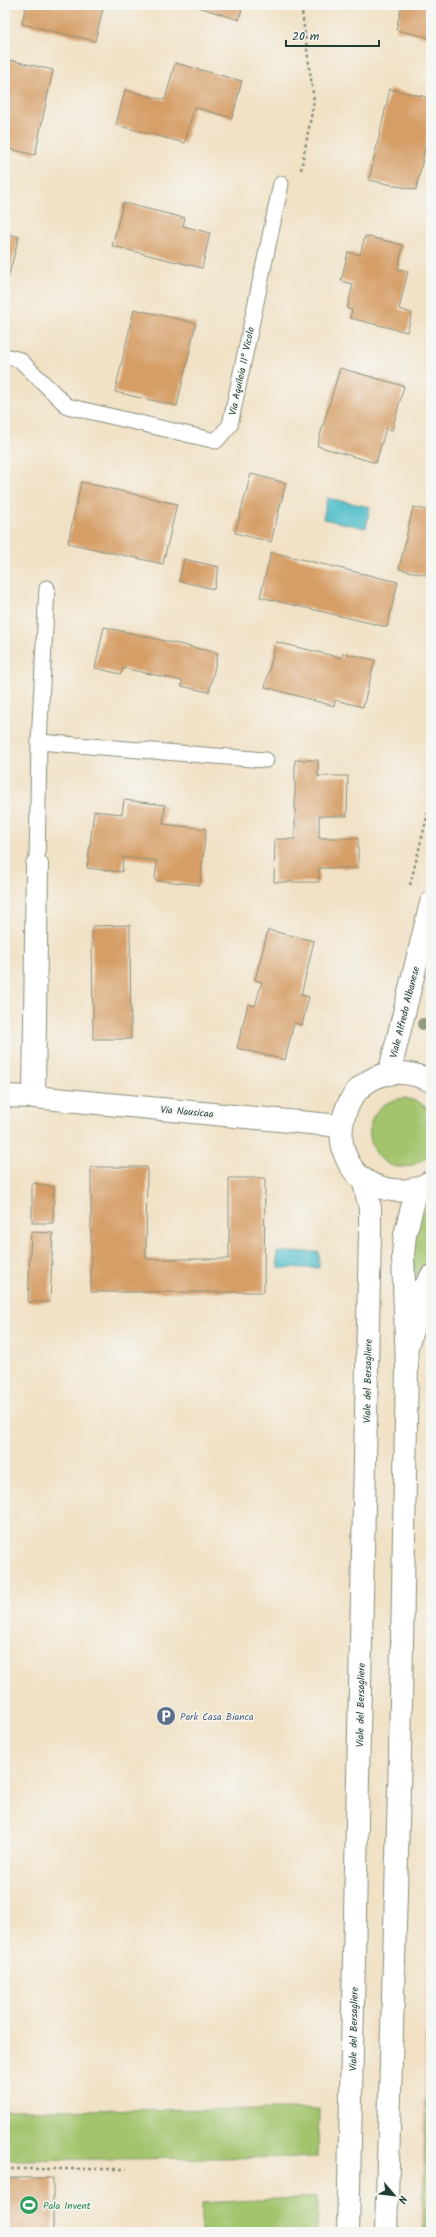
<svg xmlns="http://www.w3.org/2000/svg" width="436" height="2237" font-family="Kalam,sans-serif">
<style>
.built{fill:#f5d3c1}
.green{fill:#a3c46d;stroke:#618050}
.water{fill:#52bfca;stroke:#387e7f}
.building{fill:#d69e66}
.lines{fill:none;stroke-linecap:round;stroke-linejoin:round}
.lane-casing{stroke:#888f7c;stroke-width:17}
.street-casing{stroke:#888f7c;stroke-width:24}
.secondary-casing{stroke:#888f7c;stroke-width:24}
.path{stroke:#888f7c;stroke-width:2.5;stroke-dasharray:3 3;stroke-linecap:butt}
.lane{stroke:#fff;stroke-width:15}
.street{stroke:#fff;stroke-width:22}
.secondary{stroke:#fff;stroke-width:22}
.tree{fill:#909a7d}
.labels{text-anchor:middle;stroke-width:3;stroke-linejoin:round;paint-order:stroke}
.street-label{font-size:10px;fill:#1f3d34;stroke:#f6f6f2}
.service-label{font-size:10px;fill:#4e5e75;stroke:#f6f6f2;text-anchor:start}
.leisure-label{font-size:10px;fill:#27864d;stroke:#f6f6f2;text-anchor:start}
</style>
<rect width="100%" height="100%" fill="#f6f6f2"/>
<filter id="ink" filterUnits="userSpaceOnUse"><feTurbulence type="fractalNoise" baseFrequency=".025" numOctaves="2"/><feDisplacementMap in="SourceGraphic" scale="8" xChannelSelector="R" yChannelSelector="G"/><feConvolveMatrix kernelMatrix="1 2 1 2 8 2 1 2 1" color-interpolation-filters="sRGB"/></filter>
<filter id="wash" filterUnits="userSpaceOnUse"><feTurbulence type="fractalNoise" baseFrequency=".012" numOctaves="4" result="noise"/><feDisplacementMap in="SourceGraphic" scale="16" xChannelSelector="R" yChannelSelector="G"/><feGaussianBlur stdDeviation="0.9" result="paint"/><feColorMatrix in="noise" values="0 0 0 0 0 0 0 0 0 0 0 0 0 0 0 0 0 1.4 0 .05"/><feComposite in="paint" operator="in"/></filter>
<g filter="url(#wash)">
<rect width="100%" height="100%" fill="#f1e1c5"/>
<path class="built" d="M431,1765V2232H420L428,1768Z"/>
<path class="green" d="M405,1098L419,1102L431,1112V1153C376,1203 339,1104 405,1098Z
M431,1205V1256L414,1278C414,1255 408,1219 431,1205Z
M431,1867V2228H423Z
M319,2109L318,2157L5,2160V2110Z
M317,2197V2232H201V2203Z"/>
<path class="water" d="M327,498L370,507L366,528L323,519Z
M277,1252H319V1268H278Z"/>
<g id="blocks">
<path class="building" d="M26,5H104L95,41L22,24Z
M192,5H243L239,20Z
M402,5H431V38L396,30Z
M5,59L53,70L35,155L5,148Z
M175,63L242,81L232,118L194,107L185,143L116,125L125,90L165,100Z
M390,89L431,98V122L416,190L369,180Z
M123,203L185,218L183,226L210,233L202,268L112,246Z
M5,233L19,237L6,285H5Z
M365,236L403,245L398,269L408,271L399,309L412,313L407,332L350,318L352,310L347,309L353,284L341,281L348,252L360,255Z
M134,309L196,323L177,406L115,392Z
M340,368L404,386L392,430L386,428L376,463L317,446Z
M251,474L286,483L271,542L235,533Z
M81,482L177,504L163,564L68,543Z
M413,507L431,511V576L399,569Z
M271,552L398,582L387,627L260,597Z
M184,559L219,567L214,589L179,581Z
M104,627L218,653L209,692L181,686L183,681L123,668L121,674L95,668Z
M276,642L342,658L343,653L375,660L363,707L335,700L334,706L265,687Z
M295,760H318V776H348L347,816H319V838H358V868H319V882H274L275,839H295Z
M124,800L165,805L163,824L206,829L200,885L155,880L157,861L123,857L122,872L87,868L94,811L122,814Z
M130,925L131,1039H93L92,926Z
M268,930L314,941L301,995L309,997L302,1025L294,1023L285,1060L237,1048L248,1004L255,1006L262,982L255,980Z
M91,1167H147L146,1259H229V1178H265L264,1292H91Z
M32,1183L54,1187L53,1223H32Z
M31,1232L53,1233L50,1302H28Z
M5,2178H53V2232H5Z"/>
</g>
</g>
<g filter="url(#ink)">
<use href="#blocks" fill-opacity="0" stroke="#888f7c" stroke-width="1"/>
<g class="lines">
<defs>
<path id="lane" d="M5,356L20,360L67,406L216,441L230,425L281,184
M39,742L266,760
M37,865L39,742L47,588"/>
<path id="street" d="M5,1096L34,1097L341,1126
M34,1097L37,865
M408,1344L425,1287L431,1277"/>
<path id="secondary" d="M389,1074L431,903
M428,1183C417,1191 399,1192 387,1189C306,1173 341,1039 431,1081
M348,2232L370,1233V1208L363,1179
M386,2232L400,1755L407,1367L403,1255L405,1235L417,1188"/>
</defs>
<use href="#lane" class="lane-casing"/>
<use href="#street" class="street-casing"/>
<use href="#secondary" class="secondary-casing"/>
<path class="path" d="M301,170L314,101L301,5
M410,885L431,801
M5,2169H126"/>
<use href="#lane" class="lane"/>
<use href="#street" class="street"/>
<use href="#secondary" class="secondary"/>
</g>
<circle class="tree" cx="423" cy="1024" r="6"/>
</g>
<defs>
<symbol id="parking-disc" viewBox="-11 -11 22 22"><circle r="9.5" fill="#5c6f8a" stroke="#f6f6f2"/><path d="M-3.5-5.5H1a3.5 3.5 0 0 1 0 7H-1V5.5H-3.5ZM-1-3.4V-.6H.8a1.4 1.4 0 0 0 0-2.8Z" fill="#fff"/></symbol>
<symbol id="stadium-disc" viewBox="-11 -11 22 22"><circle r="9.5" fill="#2e9e5b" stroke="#f6f6f2"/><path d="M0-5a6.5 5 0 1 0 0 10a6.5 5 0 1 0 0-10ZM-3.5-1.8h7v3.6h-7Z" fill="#fff"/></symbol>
</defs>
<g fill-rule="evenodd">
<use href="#parking-disc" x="155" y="1705" width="22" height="22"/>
<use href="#stadium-disc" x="18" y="2194" width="22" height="22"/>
</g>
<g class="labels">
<g class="street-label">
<text transform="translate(241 371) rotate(-78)" y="4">Via Aquileia 11° Vicolo</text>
<text transform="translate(404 1012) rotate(-76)" y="4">Viale Alfredo Albanese</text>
<text transform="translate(187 1111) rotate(5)" y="4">Via Nausicaa</text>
<text transform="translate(367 1381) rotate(-89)" y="4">Viale del Bersagliere</text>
<text transform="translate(360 1705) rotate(-89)" y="4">Viale del Bersagliere</text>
<text transform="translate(353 2029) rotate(-89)" y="4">Viale del Bersagliere</text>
</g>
<g class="service-label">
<text x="180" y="1720">Park Casa Bianca</text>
</g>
<g class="leisure-label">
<text x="43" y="2209">Pala Invent</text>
</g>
</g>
<rect width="436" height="2237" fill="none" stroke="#f6f6f2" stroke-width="20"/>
<g transform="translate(394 2195) rotate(118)" stroke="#f6f6f2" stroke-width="3" paint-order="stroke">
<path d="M0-3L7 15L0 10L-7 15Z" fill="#1f3d34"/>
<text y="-6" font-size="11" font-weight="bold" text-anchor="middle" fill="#1f3d34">N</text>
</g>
<path d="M286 40v6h93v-6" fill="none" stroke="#1f3d34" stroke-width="2"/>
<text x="292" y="40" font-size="12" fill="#1f3d34" stroke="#f6f6f2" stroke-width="3" paint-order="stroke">20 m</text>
</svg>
